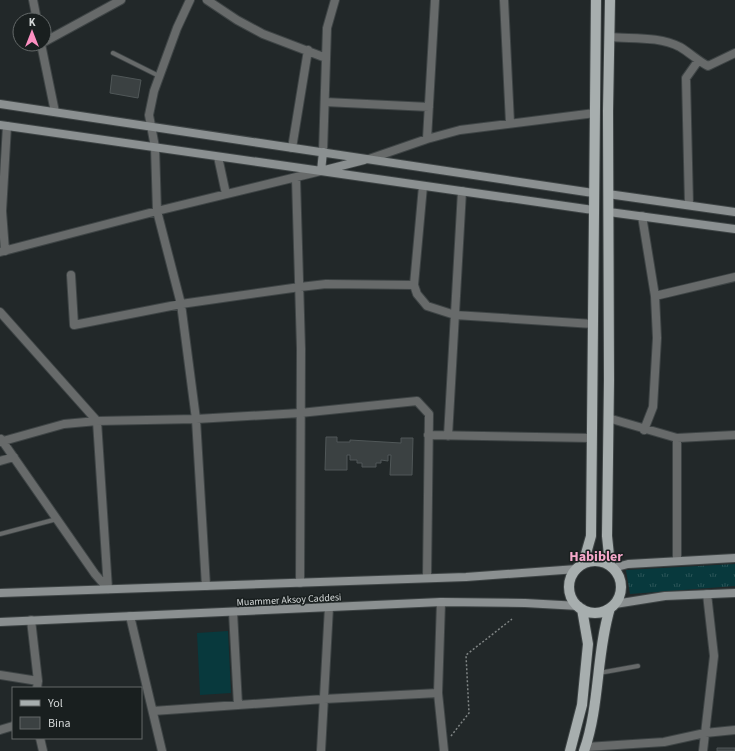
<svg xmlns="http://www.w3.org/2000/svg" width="735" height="751" font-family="'Source Sans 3',sans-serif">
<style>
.grass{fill:url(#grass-tufts)}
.park{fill:#08393d}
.building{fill:#3b4142;stroke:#505758}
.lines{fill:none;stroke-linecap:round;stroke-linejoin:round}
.lane-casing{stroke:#3e4445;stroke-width:5.5}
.street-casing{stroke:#3e4445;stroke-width:10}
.secondary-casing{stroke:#3e4445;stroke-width:10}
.primary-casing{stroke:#3e4445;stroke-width:12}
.path{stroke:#7f8484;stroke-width:1.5;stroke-dasharray:2 2;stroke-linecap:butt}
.lane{stroke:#676a6a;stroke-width:4}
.street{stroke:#676a6a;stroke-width:8}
.secondary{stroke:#8b9091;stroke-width:8}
.primary{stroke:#a7aeae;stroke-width:10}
.labels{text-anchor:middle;stroke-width:3;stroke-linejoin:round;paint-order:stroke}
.street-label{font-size:10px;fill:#d4d8d8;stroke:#191f1f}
.district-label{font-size:14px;font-weight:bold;fill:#f6a8ca;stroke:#191f1f}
</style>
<defs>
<pattern id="grass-tufts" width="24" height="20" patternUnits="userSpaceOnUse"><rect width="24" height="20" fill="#08393d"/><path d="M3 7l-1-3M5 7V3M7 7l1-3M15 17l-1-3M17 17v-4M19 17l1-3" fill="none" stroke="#2b5558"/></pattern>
</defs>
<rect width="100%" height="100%" fill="#222829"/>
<path class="grass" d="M735,564V586L630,594L626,570Z"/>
<path class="park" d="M228,631L231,693L200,695L197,633Z"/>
<path class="building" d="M112,75L141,80L138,98L110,93Z
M326,437H337V442H350V440L401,443V438H413L412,475H390L391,455H388V461L381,460V463H376V467H362V463H357V460H350V455H347V470H325Z
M717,748H735V751H717Z"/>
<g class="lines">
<defs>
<path id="lane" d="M113,53L159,76
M0,534L57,519
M599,673L638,666"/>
<path id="street" d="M33,0L37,20
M190,0L177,28L154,91L149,115L155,147L157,211L181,304L196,419L206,586
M207,0L237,20L263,34L326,58
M504,0L510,123
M610,37C633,39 659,36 680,47C690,53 698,61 708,66L735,53
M44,42L121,0
M41,44L55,112
M325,102L429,107
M427,139L435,0
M292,148L308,50
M323,152L327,28L335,0
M218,157L226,194
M369,159L427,139L460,130L595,113
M296,178L301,349L300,583
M423,186L414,285L417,294L427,306L455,315L593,324
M689,205L686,78L698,61
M642,216L655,296L657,338L653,407L644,430
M5,251L2,211L7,126
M0,252L157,211L321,171
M71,275L74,325L181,304L300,287L326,284L414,285
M655,296L735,277
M0,312L97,421L108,589
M608,418L677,438L735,435
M428,435L592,438
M448,436L462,191
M677,438V561
M1,439L95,574L108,589
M0,442L64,424L97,421L196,419L300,413L417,401L429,414L427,578
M0,461L14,457
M441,602L438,693L444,751
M233,612L238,705
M130,616L162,751
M31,620L38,681
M0,675L38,681L37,688
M153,711L324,699L438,693
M0,730L13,726
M40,738L43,751
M586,747L664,742L705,733L735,730
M321,751L329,607
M703,751L714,656L707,594"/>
<path id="secondary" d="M0,104L593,193
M0,125L593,210
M323,152L321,171L364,160
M608,194L735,212
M609,212L735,229
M613,568L628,564L735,558
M0,593L466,577L577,569
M615,604L665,596L735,593
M0,622L441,602L525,603L579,606"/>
<path id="primary" d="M569 587a26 26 0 1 1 52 0a26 26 0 1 1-52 0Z
M583,564L591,536L596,0
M610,565L607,536L609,380L608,111L610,0
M570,751L582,705L588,644L582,609
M584,751C600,706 596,654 610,608"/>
</defs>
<use href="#lane" class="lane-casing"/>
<use href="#street" class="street-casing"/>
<use href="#secondary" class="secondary-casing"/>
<use href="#primary" class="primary-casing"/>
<path class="path" d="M451,736L469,713L466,655L512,619"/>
<use href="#lane" class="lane"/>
<use href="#street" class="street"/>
<use href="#secondary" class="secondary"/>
<use href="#primary" class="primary"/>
</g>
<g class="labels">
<g class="street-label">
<text transform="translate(289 599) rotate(-3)" y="4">Muammer Aksoy Caddesi</text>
</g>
<g class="district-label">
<text x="596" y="561">Habibler</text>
</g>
</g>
<rect x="12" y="687" width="130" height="52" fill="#191f1f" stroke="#646969"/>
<rect x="20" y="700" width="20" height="6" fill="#a7aeae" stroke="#646969"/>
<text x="48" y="707" font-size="12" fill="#d4d8d8">Yol</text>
<rect x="20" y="717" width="20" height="12" fill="#3b4142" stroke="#646969"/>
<text x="48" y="727" font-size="12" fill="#d4d8d8">Bina</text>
<g transform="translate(32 32)"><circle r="19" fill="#191f1f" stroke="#646969"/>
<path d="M0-3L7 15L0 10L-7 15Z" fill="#fc8fc1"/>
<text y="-6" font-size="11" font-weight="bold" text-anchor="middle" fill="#d4d8d8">K</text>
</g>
</svg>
